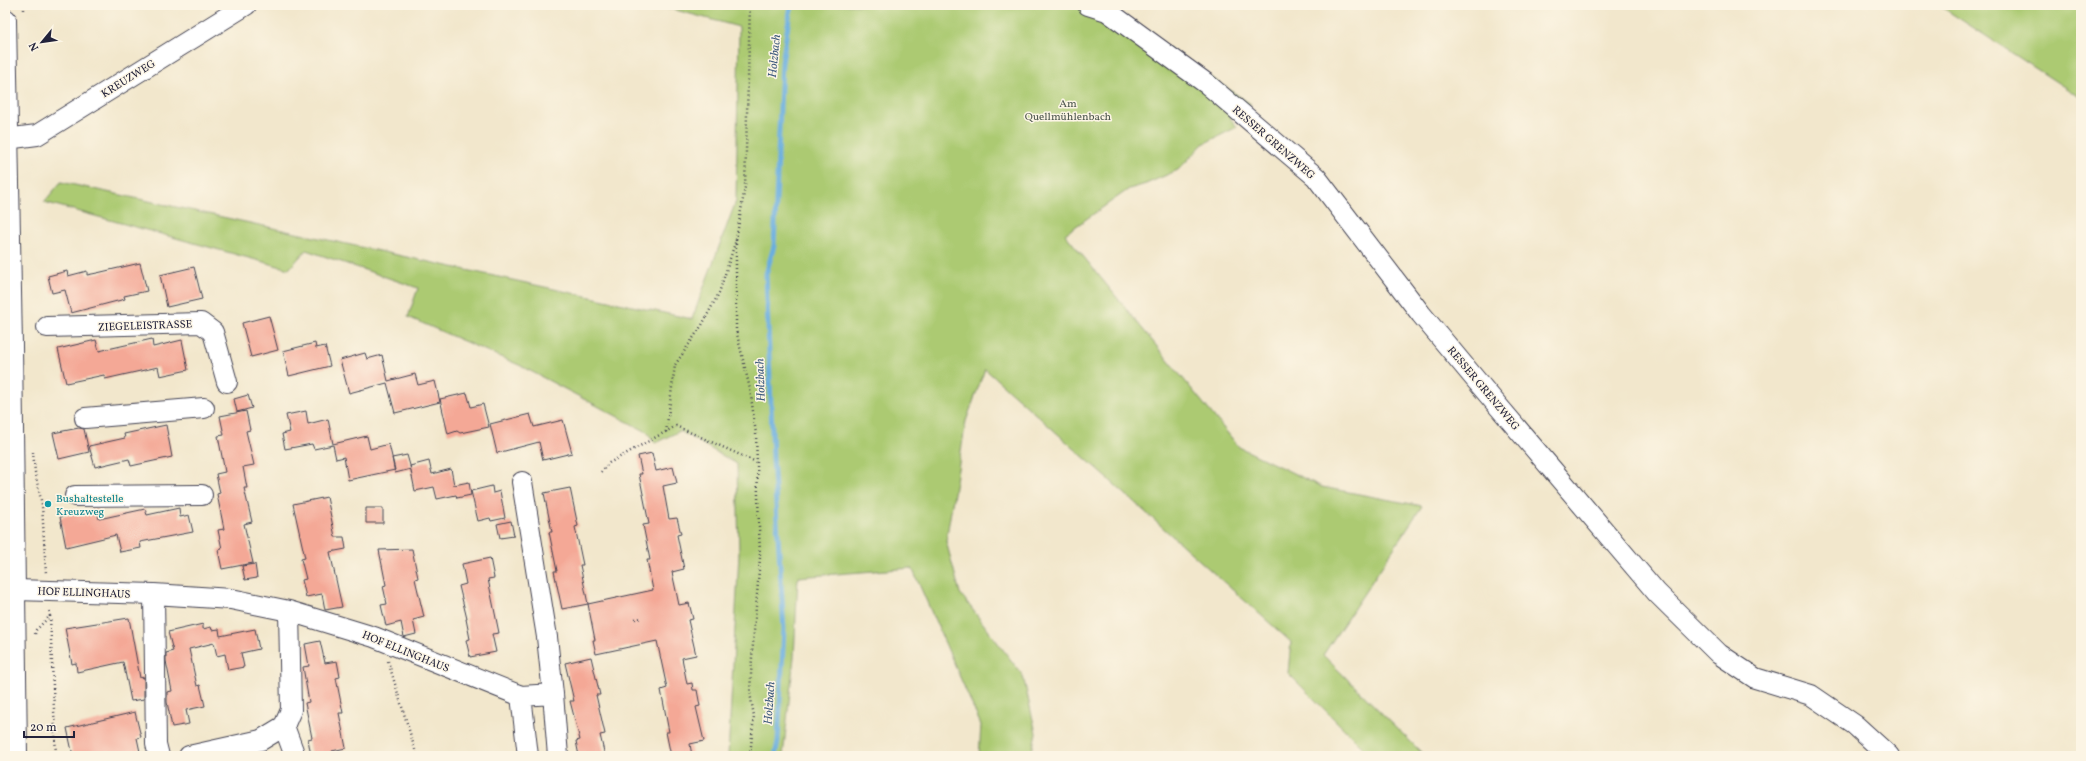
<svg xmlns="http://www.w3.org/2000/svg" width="2086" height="761" font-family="Vollkorn,serif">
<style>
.green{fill:#acca72;stroke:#677656}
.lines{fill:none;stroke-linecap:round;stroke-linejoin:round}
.stream{stroke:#69aedf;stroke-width:5}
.building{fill:#f4a896}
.minor-casing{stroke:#414051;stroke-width:22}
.major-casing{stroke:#414051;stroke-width:24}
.path{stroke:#414051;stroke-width:2.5;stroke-dasharray:1 3;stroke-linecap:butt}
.minor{stroke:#fff;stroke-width:20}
.major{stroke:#fff;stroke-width:22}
.culture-dot{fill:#0f9aa8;stroke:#fcf5e5;stroke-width:1.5}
.labels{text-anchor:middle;stroke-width:3;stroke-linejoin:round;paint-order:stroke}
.street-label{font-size:11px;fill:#22223b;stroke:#fcf5e5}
.park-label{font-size:11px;fill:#4b544c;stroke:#fcf5e5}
.culture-label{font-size:11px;fill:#0d838f;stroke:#fcf5e5;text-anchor:start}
.water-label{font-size:12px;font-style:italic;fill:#3e5a7d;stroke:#fcf5e5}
</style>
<rect width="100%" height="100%" fill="#fcf5e5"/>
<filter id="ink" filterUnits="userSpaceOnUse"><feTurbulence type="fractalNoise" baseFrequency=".025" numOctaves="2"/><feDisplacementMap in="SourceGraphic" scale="8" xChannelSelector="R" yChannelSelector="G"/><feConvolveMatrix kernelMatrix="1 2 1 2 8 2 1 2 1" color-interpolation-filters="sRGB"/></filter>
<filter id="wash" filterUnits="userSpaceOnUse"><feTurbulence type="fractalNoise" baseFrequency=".012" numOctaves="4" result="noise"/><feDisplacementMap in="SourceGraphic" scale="16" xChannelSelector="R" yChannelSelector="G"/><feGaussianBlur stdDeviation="0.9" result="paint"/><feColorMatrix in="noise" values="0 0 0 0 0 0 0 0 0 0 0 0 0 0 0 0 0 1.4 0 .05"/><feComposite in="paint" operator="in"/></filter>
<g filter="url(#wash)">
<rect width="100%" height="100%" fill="#f2e7cc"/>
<path class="green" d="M657,5H1109L1126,21L1251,104L1230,118L1237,127L1203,144L1178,170L1146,184L1129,189L1065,234L1239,447L1322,487L1422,506L1323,655L1425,756H1371L1288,673L1291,642L985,369L966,421L946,541L960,593L1023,676L1036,733L1031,756H979L981,725L912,568L798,577L794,657L783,756H728L739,554L737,464L680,431L655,443L647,432L519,365L408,317L418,288L306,250L289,269L44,202L61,182L692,319L736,201L739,27Z
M1938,5H2081V98L1940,6Z"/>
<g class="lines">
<path class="stream" d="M775,756L778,741L784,629L773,458L766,274L774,246L782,63L791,5"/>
</g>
<g id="blocks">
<path class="building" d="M140,263L147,291L124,296L125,299L71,313L65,290L52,293L48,276L67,271L68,276L87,271V275L97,273Z
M194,267L202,299L167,307L160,275Z
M269,316L278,350L251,357L242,323Z
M152,339L153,347L182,340L188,370L160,376L158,367L105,379L104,375L66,383L58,349L96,340L99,351Z
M315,343L316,348L325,346L330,366L289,376L283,351Z
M365,353L367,359L382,355L388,381L415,374L418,385L435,381L440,402L395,413L387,383L349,393L340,360Z
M467,393L471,407L483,404L489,427L460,433L457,431L448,434L440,399Z
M248,395L252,408L237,412L234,399Z
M246,411L250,430L246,431L254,465L243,467L247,488H244L252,522L244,524L253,563L222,569L218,550L222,549L218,530L224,529L217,494L220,493L216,474L225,472L218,436L224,435L220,416Z
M306,411L308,424L328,419L333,444L367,436L370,449L389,444L395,470L348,480L344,457L336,459L333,445L314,449L312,444L285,449L282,434L290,432L286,415Z
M530,414L534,427L563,420L572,453L543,460L539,442L497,453L490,424Z
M166,425L172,457L131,466L129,459L95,467L89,446L125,438L124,434Z
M79,428L84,429L89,452L59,459L53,433Z
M652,453L656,471L673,467L677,483L663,486L669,519L677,518L681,534L677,535L684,569L672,572L679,605L689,603L693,619L688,620L696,655L682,658L687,684L692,683L693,690H697L700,706L696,707L704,741L690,744L692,756H671L666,732H669L661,690L667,688L657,641L596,654L593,640H595L588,604L562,609L554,571H557L549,532H552L544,493L570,488L578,526L575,527L583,565H580L588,604L653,590L647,560H650L643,525L649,524L639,474H642L638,456Z
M407,455L411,469L395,473L392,458Z
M429,461L432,474L451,469L454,485L469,482L471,495L457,498L456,495L437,499L434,487L415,491L410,466Z
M492,486L493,493L500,491L505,518L491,521L490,518L478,521L471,491Z
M327,497L335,537H344L346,549L330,552L342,607L325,610L322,594L306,597L302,580L306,579L301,559L305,558L293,504Z
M179,508L180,517L189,515L193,532L140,542L141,548L120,552L116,535L66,547L60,517L97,509L99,519L145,509L147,515Z
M366,508H383V523H366Z
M511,521L514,536L500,538L497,524Z
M412,549L418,578L415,579L424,617L413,620L416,634L404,637L401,622L386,626L381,605L387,604L383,586L386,585L379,550Z
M490,558L494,578L488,579L499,633L492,634L496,652L470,657L466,640L470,639L466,619H467L459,586L466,584L462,564Z
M255,564L257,578L245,580L242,566Z
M129,618L140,678L144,677V699L131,701L123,662L77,672L76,663L72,664L65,628Z
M203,624V629L211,627L212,630L219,629L220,636L255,629L259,649L241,653L244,667L228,670L225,654L217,656L214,643L189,649L197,686L200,685L205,706L186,710L189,724L172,727L167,702V692L172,691L166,661V653L173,651L168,632Z
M320,641L325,663L337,661L340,677L336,678L343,713H339L346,748L332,751L333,756H311L308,739L312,738L305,703L309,702L303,667L309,666L305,644Z
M591,657L600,695H596L605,734L600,735L605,756H579L576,741L580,740L570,701H574L565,663Z
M135,712L141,737L137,738L140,752L122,756H73L67,728Z"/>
</g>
</g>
<g filter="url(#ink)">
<use href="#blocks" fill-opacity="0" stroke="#414051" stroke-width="1"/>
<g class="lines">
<defs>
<path id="minor" d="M1088,5L1107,11L1207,84L1316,177L1421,314L1476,380L1657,593L1719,654L1755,678L1811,695L1855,725L1889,756
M6,139L37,135L246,5
M47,327L201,323L213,332L227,382
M85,418L204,408
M522,482L547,637L553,694
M75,496L202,495
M15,590L154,594L231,599L289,611L374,637L521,696L553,694L558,756
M154,594L156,744L159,756
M521,696L528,756
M284,726L295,756
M189,756L261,740L284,726L291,710L289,611"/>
<path id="major" d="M5,20L11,346L16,756"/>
</defs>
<use href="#minor" class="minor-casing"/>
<use href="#major" class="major-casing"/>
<path class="path" d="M24,5V13
M736,240V330L750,389L756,434L760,557L752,657L750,693L754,716L750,756
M666,432L675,365L702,325L719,293L736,240L745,187L750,5
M33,452L35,472L42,505L46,574
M601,472L609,463L676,426L756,462
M50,616L56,756
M635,619L642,618
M35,634L36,630L50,616L49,609
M388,661L417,756"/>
<use href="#minor" class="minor"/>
<use href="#major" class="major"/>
</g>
</g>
<circle class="culture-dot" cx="48" cy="504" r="4"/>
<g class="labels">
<g class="street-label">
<text transform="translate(128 78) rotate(-32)" y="4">KREUZWEG</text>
<text transform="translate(1274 142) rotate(41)" y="4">RESSER GRENZWEG</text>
<text transform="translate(145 325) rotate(-2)" y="4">ZIEGELEISTRASSE</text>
<text transform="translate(1484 388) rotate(50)" y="4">RESSER GRENZWEG</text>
<text transform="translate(84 592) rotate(2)" y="4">HOF ELLINGHAUS</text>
<text transform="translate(406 651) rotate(22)" y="4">HOF ELLINGHAUS</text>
</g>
<g class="park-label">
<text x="1068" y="107">Am<tspan x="1068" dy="13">Quellmühlenbach</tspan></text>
</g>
<g class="culture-label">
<text x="56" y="502">Bushaltestelle<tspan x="56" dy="13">Kreuzweg</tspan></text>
</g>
<g class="water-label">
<text transform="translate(774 56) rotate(-84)" y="4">Holzbach</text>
<text transform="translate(760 380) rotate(-92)" y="4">Holzbach</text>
<text transform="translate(769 703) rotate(-86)" y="4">Holzbach</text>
</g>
</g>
<rect width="2086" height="761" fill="none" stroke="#fcf5e5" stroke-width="20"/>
<g transform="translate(42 42) rotate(241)" stroke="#fcf5e5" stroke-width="3" paint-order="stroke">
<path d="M0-3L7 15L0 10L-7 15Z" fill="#22223b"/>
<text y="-6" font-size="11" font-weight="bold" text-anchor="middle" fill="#22223b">N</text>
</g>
<path d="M24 731v6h50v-6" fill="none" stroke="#22223b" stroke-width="2"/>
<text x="30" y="731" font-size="12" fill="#22223b" stroke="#fcf5e5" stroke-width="3" paint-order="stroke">20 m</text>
</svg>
